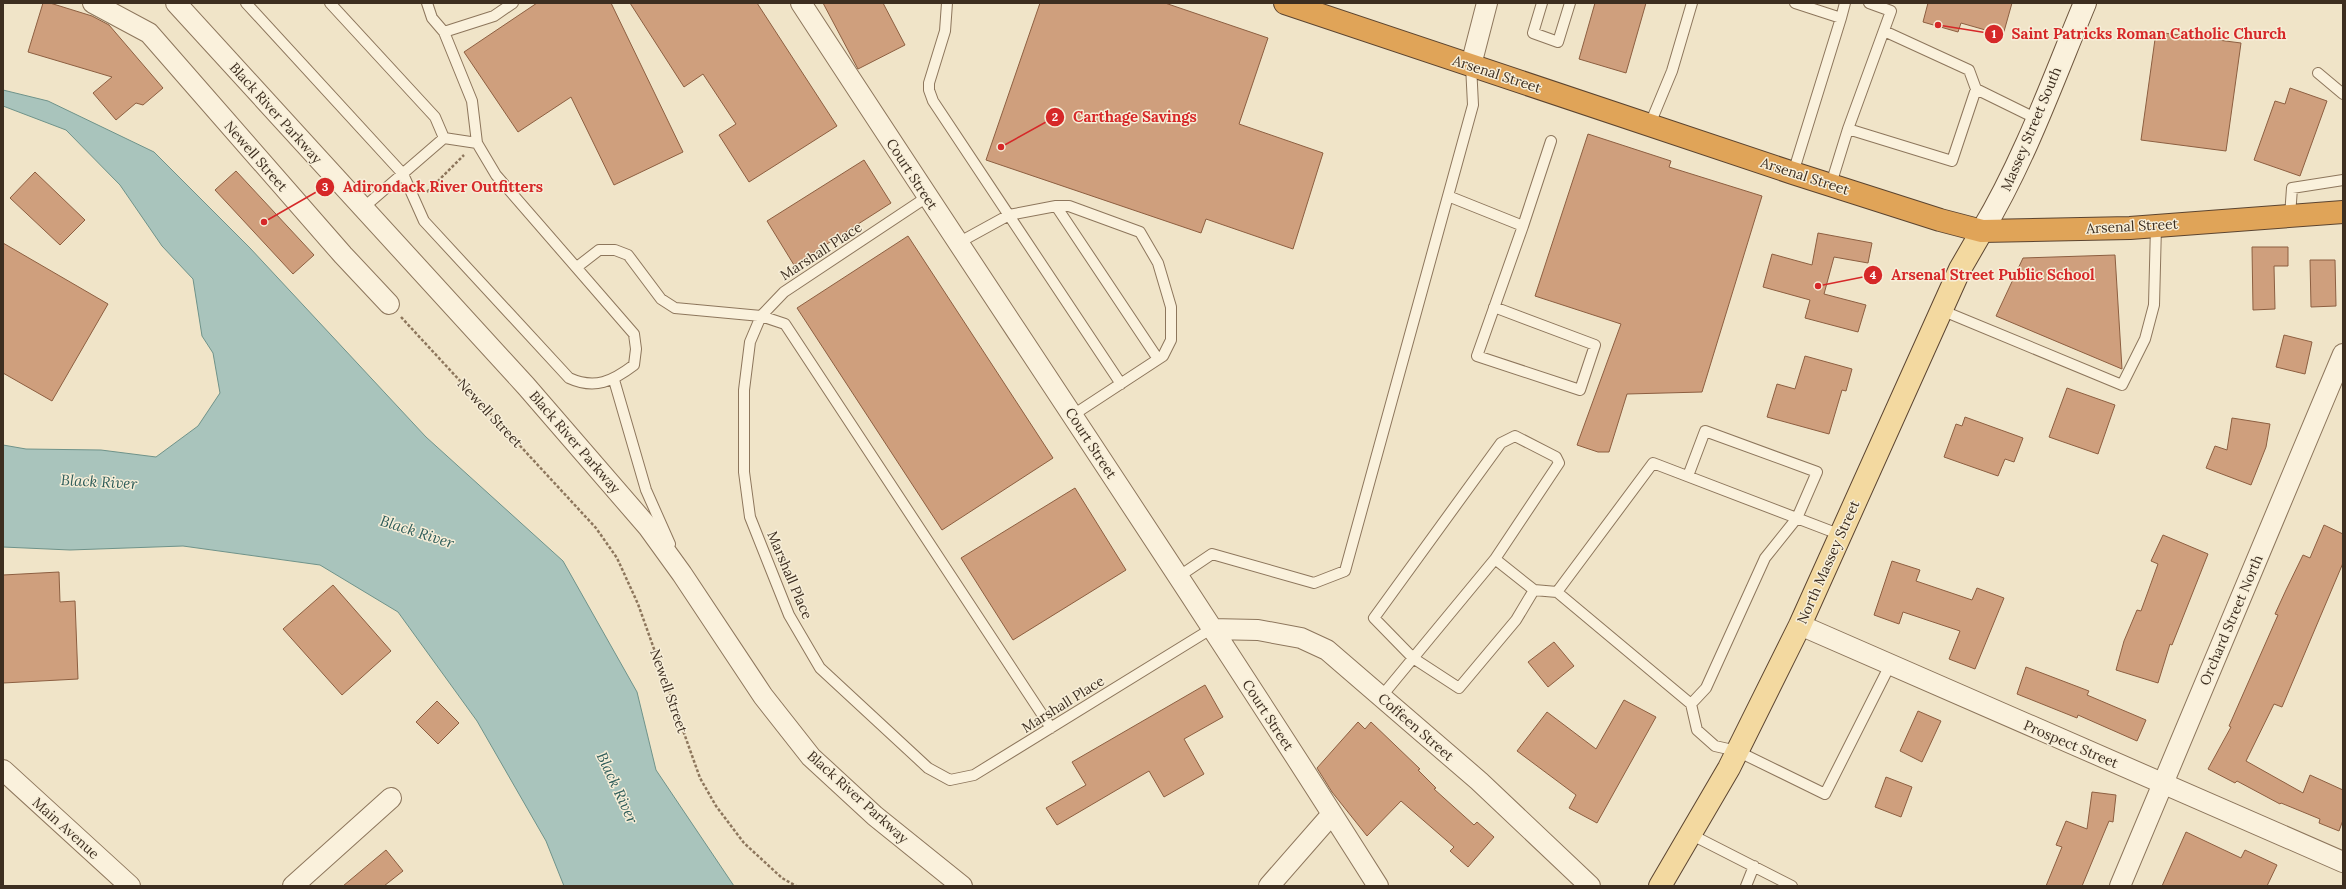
<svg xmlns="http://www.w3.org/2000/svg" width="2346" height="889" font-family="Lora,serif">
<style>
.water{fill:#a9c4bc;stroke:#6f938a}
.building{fill:#cf9f7d;stroke:#8d5f41}
.lines{fill:none;stroke-linecap:round;stroke-linejoin:round}
.lane-casing{stroke:#8d765c;stroke-width:12}
.street-casing{stroke:#8d765c;stroke-width:22}
.secondary-casing{stroke:#6f573f;stroke-width:24}
.primary-casing{stroke:#5b4430;stroke-width:24}
.highway-casing{stroke:#5b4430;stroke-width:24}
.path{stroke:#8d765c;stroke-width:2.5;stroke-dasharray:3 2;stroke-linecap:butt}
.lane{stroke:#faf1dc;stroke-width:10}
.street{stroke:#faf1dc;stroke-width:20}
.secondary{stroke:#faf1dc;stroke-width:22}
.primary{stroke:#f3d9a0;stroke-width:22}
.highway{stroke:#e0a458;stroke-width:22}
.labels{text-anchor:middle;stroke-width:3;stroke-linejoin:round;paint-order:stroke}
.street-label{font-size:14px;fill:#3d2e20;stroke:#f7eed8}
.water-label{font-size:15px;font-style:italic;fill:#2f5d5a;stroke:#f7eed8}
.leader{fill:none;stroke:#d62828;stroke-width:1.5}
.callout-dot{fill:#d62828;stroke:#f7eed8;stroke-width:1.5}
.mark-label{font-size:12px;text-anchor:middle;font-weight:bold;fill:#fff}
.callout-label{font-size:15px;text-anchor:middle;font-weight:bold;fill:#d62828;stroke:#f7eed8;stroke-width:3;stroke-linejoin:round;paint-order:stroke}
</style>
<rect width="100%" height="100%" fill="#f0e4c8"/>
<path class="water" d="M3,90L48,101L154,152L250,248L426,437L563,561L637,692L656,770L734,886H564L546,841L477,721L398,612L320,565L183,546L70,550L3,547V445L26,449L101,450L156,457L198,426L220,393L213,353L202,336L193,279L162,246L120,185L66,130L3,106Z"/>
<path class="building" d="M43,3H50L92,16L109,25L163,88L143,105L136,103L116,120L93,93L112,77L28,52Z
M537,3H611L683,152L614,185L571,97L518,132L464,52Z
M630,3H757L837,126L749,182L719,135L736,124L703,74L684,87Z
M823,3H883L905,45L858,69Z
M1040,3H1165L1268,38L1239,124L1323,153L1293,249L1206,219L1201,233L986,160Z
M1595,3H1646L1626,73L1579,59Z
M1928,3H2012L2003,35L1961,23L1958,32L1923,22Z
M2156,32L2241,43L2226,151L2141,140Z
M2290,88L2327,101L2300,176L2254,160L2275,101L2285,104Z
M1588,134L1671,161L1669,167L1762,196L1702,392L1627,394L1609,452H1598L1577,445L1621,324L1535,296Z
M864,160L891,203L794,265L767,221Z
M236,171L314,255L293,274L215,190Z
M35,172L85,220L60,245L10,198Z
M1818,233L1872,243L1868,263L1834,257L1824,294L1866,305L1858,332L1805,318L1810,300L1763,287L1772,254L1812,265Z
M908,236L1053,458L942,530L797,308Z
M3,243L108,304L52,401L3,373Z
M2252,247H2288V266H2274L2275,309L2253,310Z
M2115,255L2122,369L1996,316L2023,258Z
M2310,260H2335L2336,306L2311,307Z
M2284,335L2312,342L2305,374L2276,367Z
M1805,356L1852,369L1846,391L1842,390L1829,434L1767,417L1777,384L1795,389Z
M2067,388L2115,405L2098,454L2049,437Z
M1965,417L2023,438L2014,462L2005,459L1998,476L1944,457L1956,424L1962,426Z
M2232,418L2270,424L2266,447L2251,485L2206,468L2215,446L2227,450Z
M1075,488L1126,570L1013,640L961,558Z
M2324,525L2343,534V563L2282,707L2274,704L2246,761L2303,793L2310,775L2343,790V820L2339,831L2319,823L2320,819L2281,803L2280,804L2237,781L2235,783L2208,769L2231,727L2229,726L2278,615L2275,614L2286,590L2303,555L2310,558Z
M2163,535L2208,554L2172,645L2170,644L2158,683L2116,670L2124,641L2137,610L2141,611L2158,564L2151,561Z
M1892,561L1920,570L1916,581L1972,600L1977,588L2004,598L1975,669L1949,659L1960,631L1903,612L1899,624L1874,615Z
M59,572L60,602L75,601L78,679L3,683V575Z
M333,585L391,651L342,695L283,629Z
M1554,642L1574,666L1548,687L1528,662Z
M2026,667L2089,691L2087,695L2146,720L2137,741L2078,715L2077,718L2017,694Z
M1205,685L1223,717L1184,739L1204,774L1164,797L1149,771L1057,825L1046,808L1086,785L1072,762Z
M1624,700L1656,717L1597,823L1569,808L1576,795L1517,751L1547,712L1596,749Z
M437,701L459,723L438,744L416,722Z
M1918,711L1941,721L1922,762L1900,751Z
M1358,722L1365,729L1371,722L1420,769L1418,770L1436,788L1434,789L1474,825L1477,822L1494,837L1468,867L1450,851L1454,847L1401,801L1367,836L1332,792L1317,768Z
M1886,777L1912,787L1901,817L1875,807Z
M2092,792L2116,795L2113,822L2109,821L2082,886H2046L2062,847L2056,845L2066,821L2087,829Z
M2186,832L2241,858L2245,850L2277,865L2267,886H2162Z
M386,850L403,871L384,886H343Z"/>
<g class="lines">
<defs>
<path id="lane" d="M246,3L403,174L424,221L569,378C595,390 613,381 634,365L636,349L634,334L496,175L477,143L472,101L444,32L432,18L427,3
M330,3L435,117L444,138
M947,3L945,31L929,83V90L933,101L1121,384
M1542,3L1533,33L1558,42L1570,3
M1869,3L1891,11L1848,129L1952,161L1976,89L2037,119
M1841,18L1845,3
M1884,31L1969,70L1976,89
M444,32L494,16L513,3
M2318,73L2343,94
M1650,124L1672,71L1692,3
M1793,173L1841,18L1795,3
M1831,184L1848,129
M1448,196L1523,226L1477,356L1580,390L1595,345L1494,307
M927,197L784,292L761,316L750,342L744,390V472L750,517L789,615L820,668L928,768L950,780L974,775L1211,629
M1056,206L1158,359
M363,208L444,138L477,143
M2290,216L2292,188L2343,180
M1523,226L1551,141
M958,243L1009,215L1056,206H1069L1140,232L1158,263L1171,307V340L1163,356L1073,415
M577,267L599,250H615L628,255L661,299L675,308L761,316L785,324L1051,728
M1941,310L2122,385L2145,339L2154,305L2156,226
M614,380L646,490L670,544
M1688,476L1705,431L1817,472L1797,518L1765,558L1706,688L1691,704
M1841,535L1653,463L1557,592L1691,704L1697,730L1715,746L1737,751L1825,794L1890,665
M1495,559L1559,463L1556,457L1515,436L1501,443L1374,618L1413,658L1459,688L1516,620L1534,590
M1178,577L1212,554L1314,583L1345,571L1473,105L1471,65
M1381,697L1495,559L1534,590L1557,592
M1690,834L1792,886
M1746,886L1754,866"/>
<path id="street" d="M93,3L149,33L343,255L389,304
M176,3L526,386L648,527L682,574L763,696L811,757L875,816L962,886
M801,3C993,298 1190,589 1378,886
M1471,65L1487,3
M1800,625L2343,862
M1211,629L1258,630L1301,638L1327,650L1479,781L1590,886
M3,770L130,886
M293,886L391,798
M1269,886L1332,814
M2120,886L2343,354"/>
<path id="secondary" d="M1982,231C2025,159 2053,80 2085,3"/>
<path id="primary" d="M1660,886L1729,768L1800,625L1960,269L1982,231"/>
<path id="highway" d="M1285,3L1793,173L1940,220L1982,231L2130,228L2343,212"/>
</defs>
<use href="#lane" class="lane-casing"/>
<use href="#street" class="street-casing"/>
<use href="#secondary" class="secondary-casing"/>
<use href="#primary" class="primary-casing"/>
<use href="#highway" class="highway-casing"/>
<path class="path" d="M427,192L464,155
M401,317L596,528L617,558L638,604L700,778L716,806L744,843L782,878L796,886"/>
<use href="#lane" class="lane"/>
<use href="#street" class="street"/>
<use href="#secondary" class="secondary"/>
<use href="#primary" class="primary"/>
<use href="#highway" class="highway"/>
</g>
<g class="labels">
<g class="street-label">
<text transform="translate(1497 74) rotate(18)" y="5">Arsenal Street</text>
<text transform="translate(276 113) rotate(48)" y="5">Black River Parkway</text>
<text transform="translate(2031 129) rotate(-67)" y="5">Massey Street South</text>
<text transform="translate(256 156) rotate(49)" y="5">Newell Street</text>
<text transform="translate(912 174) rotate(57)" y="5">Court Street</text>
<text transform="translate(1805 176) rotate(18)" y="5">Arsenal Street</text>
<text transform="translate(2132 226) rotate(-3)" y="5">Arsenal Street</text>
<text transform="translate(821 251) rotate(-33)" y="5">Marshall Place</text>
<text transform="translate(490 413) rotate(47)" y="5">Newell Street</text>
<text transform="translate(575 442) rotate(49)" y="5">Black River Parkway</text>
<text transform="translate(1091 443) rotate(57)" y="5">Court Street</text>
<text transform="translate(1828 562) rotate(-66)" y="5">North Massey Street</text>
<text transform="translate(790 575) rotate(67)" y="5">Marshall Place</text>
<text transform="translate(2231 620) rotate(-67)" y="5">Orchard Street North</text>
<text transform="translate(669 691) rotate(71)" y="5">Newell Street</text>
<text transform="translate(1063 704) rotate(-32)" y="5">Marshall Place</text>
<text transform="translate(1268 715) rotate(57)" y="5">Court Street</text>
<text transform="translate(1416 727) rotate(41)" y="5">Coffeen Street</text>
<text transform="translate(2071 744) rotate(23)" y="5">Prospect Street</text>
<text transform="translate(858 797) rotate(42)" y="5">Black River Parkway</text>
<text transform="translate(66 828) rotate(42)" y="5">Main Avenue</text>
</g>
<g class="water-label">
<text transform="translate(99 482) rotate(3)" y="5">Black River</text>
<text transform="translate(417 532) rotate(18)" y="5">Black River</text>
<text transform="translate(617 788) rotate(65)" y="5">Black River</text>
</g>
</g>
<path class="leader" d="M1938 25L1994 34M1001 147L1055 117M264 222L325 187M1818 286L1873 275"/>
<g class="callout-dot">
<circle cx="1938" cy="25" r="4"/>
<circle cx="1001" cy="147" r="4"/>
<circle cx="264" cy="222" r="4"/>
<circle cx="1818" cy="286" r="4"/>
<circle cx="1994" cy="34" r="10"/>
<circle cx="1055" cy="117" r="10"/>
<circle cx="325" cy="187" r="10"/>
<circle cx="1873" cy="275" r="10"/>
</g>
<g class="mark-label">
<text x="1994" y="38">1</text>
<text x="1055" y="121">2</text>
<text x="325" y="191">3</text>
<text x="1873" y="279">4</text>
</g>
<g class="callout-label">
<text x="2149" y="39">Saint Patricks Roman Catholic Church</text>
<text x="1135" y="122">Carthage Savings</text>
<text x="443" y="192">Adirondack River Outfitters</text>
<text x="1993" y="280">Arsenal Street Public School</text>
</g>
<rect width="2346" height="889" fill="none" stroke="#3d2e20" stroke-width="8"/>
</svg>
